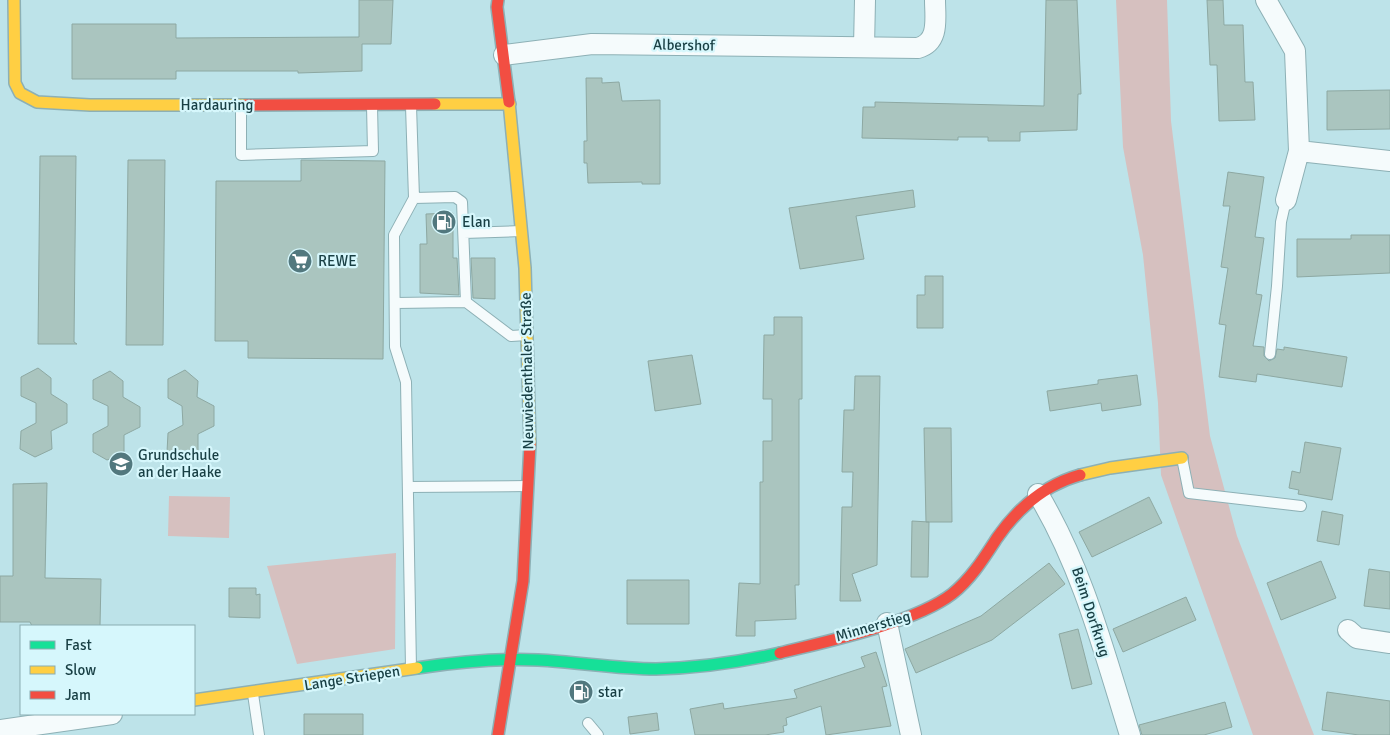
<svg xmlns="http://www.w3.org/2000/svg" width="1390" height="735" font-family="Signika,sans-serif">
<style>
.green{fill:#d6c0bf}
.building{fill:#aac5bf;stroke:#8da8a2}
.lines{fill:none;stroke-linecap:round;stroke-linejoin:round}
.lane-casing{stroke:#8db0b5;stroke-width:12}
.street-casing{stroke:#8db0b5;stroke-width:22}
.fast-casing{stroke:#8db0b5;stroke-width:14}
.slow-casing{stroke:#8db0b5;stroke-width:14}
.jam-casing{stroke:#8db0b5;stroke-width:14}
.lane{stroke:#f5fbfc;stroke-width:10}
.street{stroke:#f5fbfc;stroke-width:20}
.fast{stroke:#16e098;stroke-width:11}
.slow{stroke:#ffcf43;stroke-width:11}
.jam{stroke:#f24e42;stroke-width:11}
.labels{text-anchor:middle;stroke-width:4.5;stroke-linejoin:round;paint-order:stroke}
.street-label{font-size:15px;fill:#183f44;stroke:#d6f7fc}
.poi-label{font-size:15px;fill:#183f44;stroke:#d6f7fc;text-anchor:start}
</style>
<rect width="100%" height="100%" fill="#bde3e9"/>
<path class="green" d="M1116,0H1167L1171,121L1210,436L1237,536L1314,735H1253L1161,475L1158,403L1143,255L1123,147Z
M169,496L230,497L229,538L168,536Z
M396,553L395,649L297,664L267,566Z"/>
<path class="building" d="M359,0H393L391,44H362V71L298,73V71H176V79H72V24H176V38L359,37Z
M1046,0H1077L1081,94H1078L1077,130L1020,132V141H988V137H958V140L862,138L863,107H875V102L1044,106Z
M1207,0H1223L1224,25H1243L1245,82H1253L1255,120L1219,121L1217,65H1210Z
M586,78H602V83L619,82L622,101L660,100V184H642V182L588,183L587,163H584V141H587Z
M1390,90V129L1327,130V91Z
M40,156H76L74,342L77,344H38Z
M128,160H165L163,345H126Z
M301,160L385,161L383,359L248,358V341H215L216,181H301Z
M1228,172L1264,177L1255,237L1264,238L1256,294L1262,295L1253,346L1264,347V356L1269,361L1275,358L1277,349L1284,350V347L1347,357L1342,387L1257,374L1256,382L1219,377L1226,325L1219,324L1228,268L1221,267L1230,206H1223Z
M913,190L915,207L856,216L864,259L800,269L789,208Z
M453,213V258H457L459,295L420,293V244H427L426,214Z
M1351,235H1390V273L1297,277V239H1351Z
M471,258H495V299L473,298Z
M925,276H943V328H917V295H925Z
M774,317H802V399H799V585H795L796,619L755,621V636H736L739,583L760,584V482H763V441H772V399H763L764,335H774Z
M692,355L701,404L655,411L648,361Z
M38,368L51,378V394L67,404V423L51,431L52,449L35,457L20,449L21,431L36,423V403L21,396V377Z
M185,370L198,381L197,397L214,406V426L198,434V452L182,460L167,452L168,433L183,425L182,406L168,398V379Z
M110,371L123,381V397L140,407V427L124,435V453L107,460L93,452V434L108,426V406L93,399V380Z
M1137,375L1141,405L1102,411L1101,403L1050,411L1047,391L1098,384V380Z
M855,376H880L877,565L852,574L861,601H840L842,507H852L853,472H842L844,410H854Z
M924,428H951L952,522H926Z
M1305,442L1341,448L1332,500L1298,494L1299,490L1289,488L1292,471L1300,473Z
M47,483L45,578L101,579L100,626H32L30,622H0V576H13V484Z
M1149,497L1162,523L1092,557L1079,532Z
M1322,511L1343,515L1339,545L1317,541Z
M912,521L929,522L928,577H911Z
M1321,561L1336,598L1281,620L1267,583Z
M1049,563L1065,584L992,640L916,673L905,649L981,616Z
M1369,569L1390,572V609L1364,606Z
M627,580H689V624H627Z
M229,588H256V595L260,594V618L229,617Z
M1186,597L1196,620L1123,652L1113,629Z
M1078,629L1092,684L1072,689L1059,634Z
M876,652L887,686L882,687L891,726L826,735L821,706L786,718L787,725L783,726L784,732L765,735H695L690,709L723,703L724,709L797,698L794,690L865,667L861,657Z
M1327,692L1390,701V735H1359L1322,730Z
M1225,702L1232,727L1204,735H1142L1139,725Z
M657,713L659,730L630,734L628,717Z
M304,714H363V735H304Z"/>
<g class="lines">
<defs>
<path id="lane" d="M241,106V155L373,151L372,106
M411,106L414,198L394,235L395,347L406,382L411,668
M414,198L455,197L462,202L466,302L511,336L527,335
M464,233L521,231
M396,303L466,302
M1270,354L1277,286L1281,222L1286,200
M1182,458L1189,493L1301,506
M408,487L528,486
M253,694L259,735
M588,723L598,735"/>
<path id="street" d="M1266,0L1295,51L1299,151L1286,200
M864,47L865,0
M504,55L592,44L918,48C940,42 935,18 935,0
M1299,151L1390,161
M1038,494C1083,569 1104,652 1130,735
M887,623L911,735
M1348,630L1357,638L1390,643
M0,730L112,714"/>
<path id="fast" d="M417,668C457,662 498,658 538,660C578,662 617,669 656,669C698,668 740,662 780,653"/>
<path id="slow" d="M14,0L15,83L20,93L37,102L90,105H245
M509,102L525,268L530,444
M435,104H510
M1080,475L1110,468L1182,458
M194,700L417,668"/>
<path id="jam" d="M498,0L497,7L509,102
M245,105L435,104
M780,653C828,641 914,623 952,594C971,579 984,558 997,538C1018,508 1044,485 1080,475
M498,735L523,581L530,444"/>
</defs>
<use href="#lane" class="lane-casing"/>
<use href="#street" class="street-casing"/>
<use href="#fast" class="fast-casing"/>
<use href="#slow" class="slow-casing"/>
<use href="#jam" class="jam-casing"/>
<use href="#lane" class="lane"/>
<use href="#street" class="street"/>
<use href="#fast" class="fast"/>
<use href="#slow" class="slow"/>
<use href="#jam" class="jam"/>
</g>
<defs>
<symbol id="fuel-disc" viewBox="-11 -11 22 22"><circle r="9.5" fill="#52787e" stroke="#d6f7fc"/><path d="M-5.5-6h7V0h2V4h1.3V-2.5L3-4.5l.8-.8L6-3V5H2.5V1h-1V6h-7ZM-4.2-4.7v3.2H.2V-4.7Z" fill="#fff"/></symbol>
<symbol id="supermarket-disc" viewBox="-11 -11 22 22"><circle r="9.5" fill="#52787e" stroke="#d6f7fc"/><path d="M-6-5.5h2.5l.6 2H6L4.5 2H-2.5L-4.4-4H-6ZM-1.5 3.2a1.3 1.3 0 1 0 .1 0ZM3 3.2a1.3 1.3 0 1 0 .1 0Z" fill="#fff"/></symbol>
<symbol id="school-disc" viewBox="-11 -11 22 22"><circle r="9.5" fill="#52787e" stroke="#d6f7fc"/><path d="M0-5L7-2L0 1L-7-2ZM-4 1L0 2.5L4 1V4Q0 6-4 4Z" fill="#fff"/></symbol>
</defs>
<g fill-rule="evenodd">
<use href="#fuel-disc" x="430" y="208" width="28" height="28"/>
<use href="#supermarket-disc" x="286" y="247" width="28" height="28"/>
<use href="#school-disc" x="107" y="450" width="28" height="28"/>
<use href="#fuel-disc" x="567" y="678" width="28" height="28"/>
</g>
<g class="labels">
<g class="street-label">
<text transform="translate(684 45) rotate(1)" y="5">Albershof</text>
<text x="217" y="110">Hardauring</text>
<text transform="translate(527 371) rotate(-91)" y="5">Neuwiedenthaler Straße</text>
<text transform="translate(1091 612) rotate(72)" y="5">Beim Dorfkrug</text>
<text transform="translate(873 626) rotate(-16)" y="5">Minnerstieg</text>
<text transform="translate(352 678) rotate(-9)" y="5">Lange Striepen</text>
</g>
<g class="poi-label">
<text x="462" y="227">Elan</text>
<text x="318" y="266">REWE</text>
<text x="138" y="460">Grundschule<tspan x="138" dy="17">an der Haake</tspan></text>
<text x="598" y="697">star</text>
</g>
</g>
<rect x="20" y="625" width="175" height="90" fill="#d6f7fc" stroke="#8aadb2"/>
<rect x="30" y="641" width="25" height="8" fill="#16e098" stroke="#8aadb2"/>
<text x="65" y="650" font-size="15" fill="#183f44">Fast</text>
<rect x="30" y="666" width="25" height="8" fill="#ffcf43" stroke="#8aadb2"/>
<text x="65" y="675" font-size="15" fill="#183f44">Slow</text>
<rect x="30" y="691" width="25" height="8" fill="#f24e42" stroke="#8aadb2"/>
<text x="65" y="700" font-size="15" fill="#183f44">Jam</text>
</svg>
